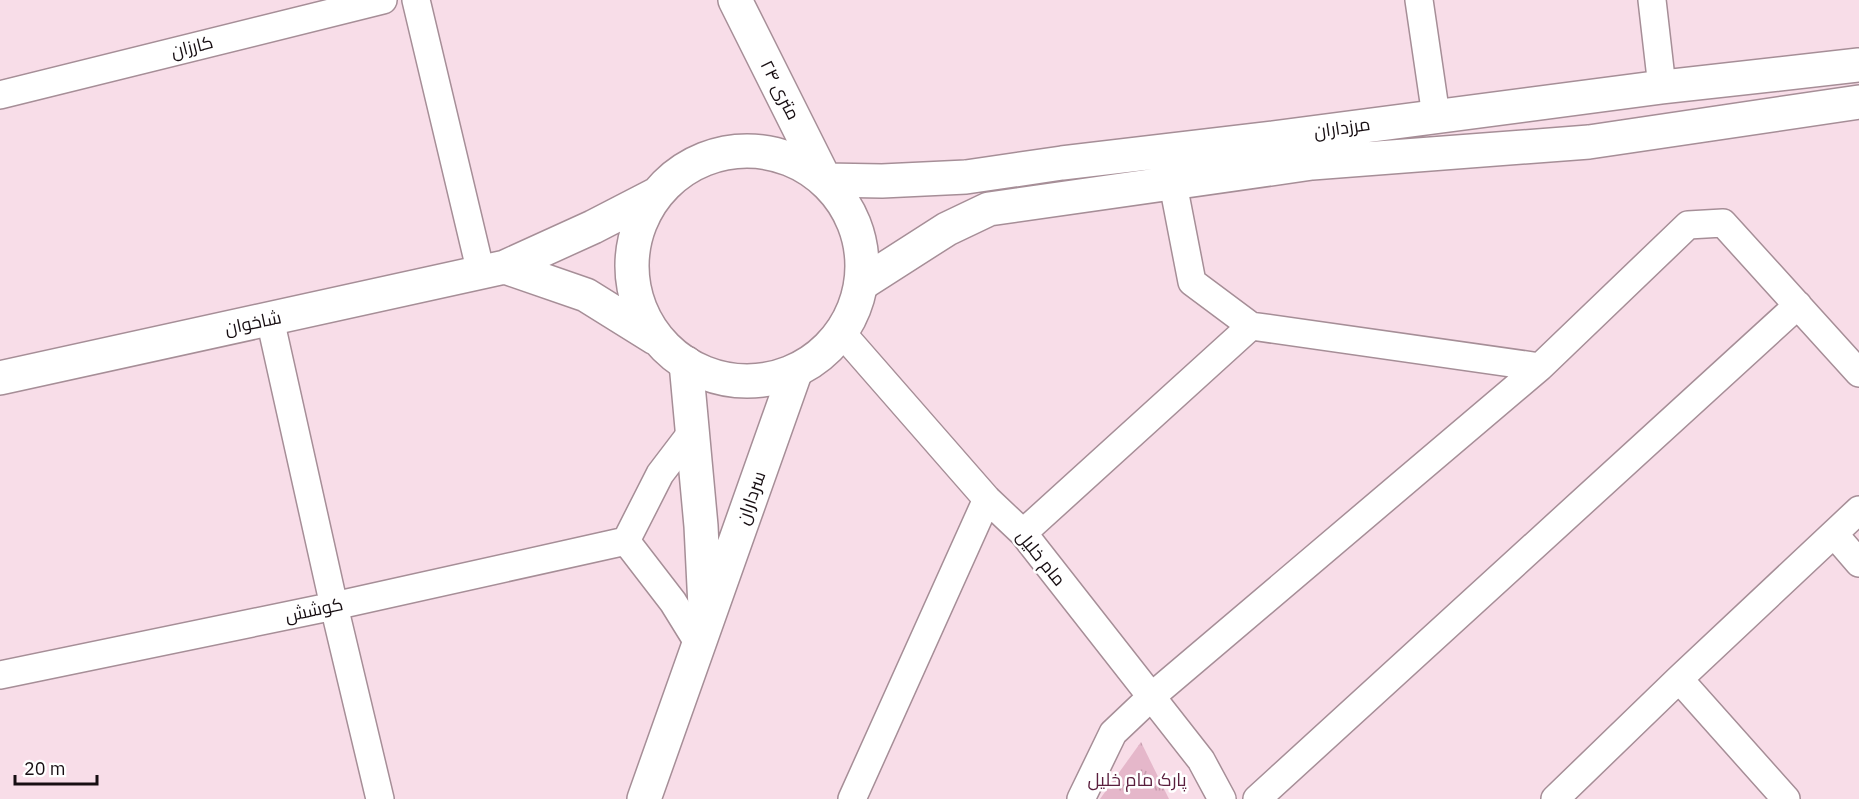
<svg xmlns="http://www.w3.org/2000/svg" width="1859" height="799" font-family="'IBM Plex Sans',Cairo,sans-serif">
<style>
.park{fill:url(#park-tufts)}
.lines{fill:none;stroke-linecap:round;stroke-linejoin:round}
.minor-casing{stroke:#a68e97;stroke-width:30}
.tertiary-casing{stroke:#a68e97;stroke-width:36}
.secondary-casing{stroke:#a68e97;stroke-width:36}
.minor{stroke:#fff;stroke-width:27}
.tertiary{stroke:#fff;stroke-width:33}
.secondary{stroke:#fff;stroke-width:33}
.labels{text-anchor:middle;stroke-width:5;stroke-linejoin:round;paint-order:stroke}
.street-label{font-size:18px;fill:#170e12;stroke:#fff}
.park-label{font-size:18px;fill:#5a1e3d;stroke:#fff}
</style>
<defs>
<pattern id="park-tufts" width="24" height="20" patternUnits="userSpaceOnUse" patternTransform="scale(1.5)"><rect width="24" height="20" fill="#e5b7ca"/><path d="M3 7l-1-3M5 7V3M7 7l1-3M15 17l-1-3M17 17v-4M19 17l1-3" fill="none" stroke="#c49cac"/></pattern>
</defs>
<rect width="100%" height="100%" fill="#f8dde8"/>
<path class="park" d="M1141,742L1169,799H1100Z"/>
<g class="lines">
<defs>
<path id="minor" d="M416,0L481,273
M1419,0L1436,116
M1652,0L1662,87
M0,95L383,0
M1173,184L1192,282L1251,326L1540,367
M270,319L334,606L380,799
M841,332L987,499L1023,533L1201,760L1222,799
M1023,533L1251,326
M1834,534L1859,563
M626,541L660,474L692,432
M626,541L673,602L699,644
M0,675L334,606L626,541
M1679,679L1786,799
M852,799L987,499
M1081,799L1113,733L1151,697L1540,367L1688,225L1723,223L1859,373
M1257,799L1798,305
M1555,799L1679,679L1859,510"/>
<path id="tertiary" d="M735,0L825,180L882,181L966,177L1062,163L1257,140L1662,87L1859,65
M861,284L947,229L989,209L1312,163L1589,142L1859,102
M686,363L701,526L705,607
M644,799L795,373"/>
<path id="secondary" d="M632 266a115 115 0 1 1 230 0a115 115 0 1 1-230 0Z
M505,267L586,295L655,338
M0,378L505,267L593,227L655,195"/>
</defs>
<use href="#minor" class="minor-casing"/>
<use href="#tertiary" class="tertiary-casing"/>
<use href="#secondary" class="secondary-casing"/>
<use href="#minor" class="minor"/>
<use href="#tertiary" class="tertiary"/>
<use href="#secondary" class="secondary"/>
</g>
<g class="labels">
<g class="street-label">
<text transform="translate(192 47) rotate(-14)" y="6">کارزان</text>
<text transform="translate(780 90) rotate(63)" y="6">۲۴ متری</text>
<text transform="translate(1342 128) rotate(-8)" y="6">مرزداران</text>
<text transform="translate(253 323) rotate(-12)" y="6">شاخوان</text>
<text transform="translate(751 498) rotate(-71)" y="6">سرداران</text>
<text transform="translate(1041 558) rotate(51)" y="6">مام خلیل</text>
<text transform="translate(314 610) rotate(-12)" y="6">کوشش</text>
</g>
<g class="park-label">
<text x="1137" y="786">پارک مام خلیل</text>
</g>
</g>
<path d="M15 775v9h82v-9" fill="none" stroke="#170e12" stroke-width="3"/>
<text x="24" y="775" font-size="18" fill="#170e12" stroke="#ffffff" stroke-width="4.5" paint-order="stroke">20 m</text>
</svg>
